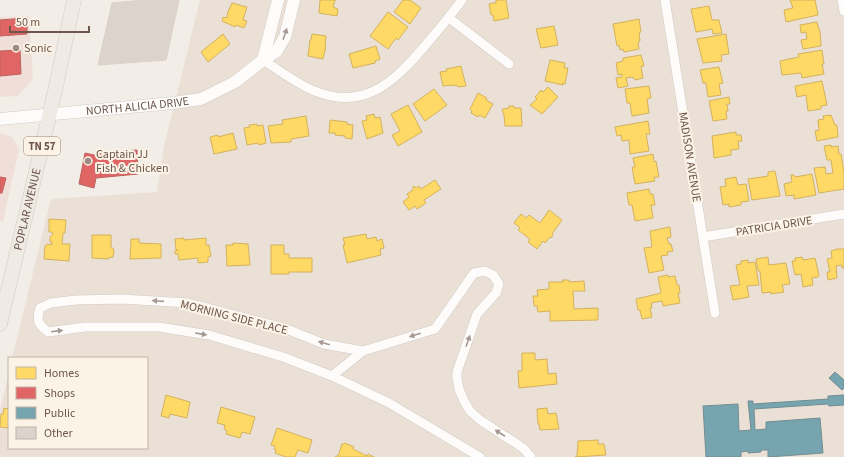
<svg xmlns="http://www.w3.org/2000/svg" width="844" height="457" font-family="'Source Sans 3',sans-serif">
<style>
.residential{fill:#ebe0d5}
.commercial{fill:#f0dfd8}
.homes{fill:#ffd966;stroke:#d3b25e}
.shops{fill:#e06666;stroke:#bd615e}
.public{fill:#76a5af;stroke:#738d91}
.building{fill:#dcd3cd;stroke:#dbd1ca}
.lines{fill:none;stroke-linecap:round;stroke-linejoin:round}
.minor-casing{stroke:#d0c9c3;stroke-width:10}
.secondary-casing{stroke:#d2cac4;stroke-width:13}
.primary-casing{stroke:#d2cac5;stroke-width:15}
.minor{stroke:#fdfcfb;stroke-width:9}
.secondary{stroke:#fdfcfb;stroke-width:12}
.primary{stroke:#efeae4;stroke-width:14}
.oneway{fill:#a69892}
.poi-dot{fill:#9b8b82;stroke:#fcf3e7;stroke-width:1.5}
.labels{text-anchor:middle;stroke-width:4;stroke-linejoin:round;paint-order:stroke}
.shield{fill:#fcf3e7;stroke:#97857a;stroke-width:1}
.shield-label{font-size:11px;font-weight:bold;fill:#6c564c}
.poi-label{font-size:12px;fill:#6c564c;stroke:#fcf3e7;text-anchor:start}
.street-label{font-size:12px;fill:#6c564c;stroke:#fcf3e7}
</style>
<rect width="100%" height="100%" fill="#f3ede7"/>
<path class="residential" d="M200,0H844V457H0V410L9,372V448H147V358H12L51,199L157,192L164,146Z"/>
<path class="commercial" d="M29,16L33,79L18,96L0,97V17Z
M0,133L12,137L19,149L3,221H0Z"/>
<path class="homes" d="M320,0H336H335L333,7L338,9L337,16L319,13Z
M403,0H410L421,8L410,24L394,12Z
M496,0H506L509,18L494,21L493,15H491L489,4L493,3H496Z
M790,0H815L818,15L786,22L784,10L793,8Z
M232,3L247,7L243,20L247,21L244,28L236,25L235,27L222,21L223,17L227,18L228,15L227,14Z
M709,6L712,20H719L722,33L713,34L712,29L696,32L691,9Z
M388,12L408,27L398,40L396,38L388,49L370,36Z
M639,19L641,32L639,33L640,41L638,42L639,49L624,52L623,49L620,50L619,45L617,46L613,24Z
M817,22L820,32L821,46L803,49L801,40L807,39L806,32L801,33L800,25Z
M554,26L558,45L541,48L536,29Z
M223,34L230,44L208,62L201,52Z
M312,34L326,36L325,45L326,46L323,59L308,56L310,40H311Z
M726,34L729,54L721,55L722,61L703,63L697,39Z
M376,46L380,59L375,61V63L353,68L349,54Z
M822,50L824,64H822L824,74L802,78L801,73L782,75L780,61L799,57L798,54Z
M641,55L644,66H641L643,78L635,80L633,77L626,78L628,86L618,88L616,78L622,77V74L618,75L616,63L623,61V58Z
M550,60L565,63L564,68H568L565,84L563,83V85L545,81Z
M461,66L466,86L458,87L457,85L453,86L452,85L443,86L440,72L447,71L446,69Z
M719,67L723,83L719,84L721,95L708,97L706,83H703L700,70Z
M822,81L827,105L821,106V109L808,111L806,95L797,97L795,86Z
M649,86L651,98L647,99L649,113L632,116L630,103H627L625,89Z
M548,87L558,97L542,114L530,105L537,99L535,97L538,94L541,90L543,92Z
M434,89L447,105L425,121L413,104Z
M478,93L487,98L486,100L493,104L485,118L479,115L478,117L471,113L472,111L470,109Z
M729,97L730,104H727L728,111H726L727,119L713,121L709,101Z
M408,105L422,132L398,146L392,135L400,131L391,114Z
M509,106H514V108H521L522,126H505L504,115L502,110L503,109L509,108Z
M374,114L375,118L380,117L383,133L367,139L362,121L367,120L366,116Z
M831,115L835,125H837L838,137L817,141L815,131L819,130L818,120L824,119L823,116Z
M306,116L309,136L291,139V142L271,143L268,126L283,124L282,120Z
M330,120L347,122V124L353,125L352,139L345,138V136L335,135V133H329Z
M648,121L650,134H646L649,151L630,154L629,140L622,141L621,135L617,136L615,127Z
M257,124V126L263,125L266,143L259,145L258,143L247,145L244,128L250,127L249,125Z
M736,132V135H741L742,141H738L739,149L731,150V155L714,158L712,136Z
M233,133L237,149L214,154L210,137L218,135V137Z
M831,145V147L838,146L839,154H841L844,172V189L819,193L814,168L825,167L826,174L833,173L831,160H827L824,146Z
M653,154L654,162L656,161L659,177H654L655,181L635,184L632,167H635L633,158Z
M775,171L780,196L752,200L748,179L768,176V172Z
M812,174L816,195L794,199V195L786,196L784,184L792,182L791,175H794L795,177Z
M736,177L738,185L746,184L749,201L741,202V205L729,207V204L723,205L720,187L726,186L725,179Z
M435,180L441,189L424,200L426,203L417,209L415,206L409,210L403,202L409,197L407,194L413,190V187L414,186L416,188L419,186L421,189Z
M649,189L650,194H653L655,205H651L653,218L635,221L632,205H629L627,193Z
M549,210L562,220L552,234L553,235L551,238L550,237L545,243L543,241L537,249L528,242L530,239L518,230L520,228L514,223L521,214L526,218L529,215L540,223Z
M49,219L66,220L65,233H63L62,244H70L69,261L44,259L45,246L47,244L52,245V242H50V237L53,234L52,232H49Z
M670,227L671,237L667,238L669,244H671L673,251L667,252L668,255L661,256L664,270L649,273L644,248L652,247L650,231Z
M366,234L367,239L376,237L377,241L382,239L384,248L380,249L381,255L347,263L343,245H345L343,238Z
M92,235H111V248H113L114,252L113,257L108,258V259L92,258Z
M184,238V240L206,238V245H209L211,256L208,257V262L198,263V258L179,260L178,254H175V251L178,250H176L175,239Z
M131,239H139V243L161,244V258L130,259Z
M233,243L248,244L250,265L227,266L226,245H233Z
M271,245H284V254H289V258H312V272H289V274H271Z
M837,249H844V268H842V265L836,266L837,278L828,280L827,272H830L827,259L832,258L831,251Z
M768,257L769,265L786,263L790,284L782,285L784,292L771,294V292L762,293L760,271H758L756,259Z
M802,257L803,260L815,258L819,275L818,277L812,278L813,285L803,287L801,274L795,275L792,261H795V258Z
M748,260V263L755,262L759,285L747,286L749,297L733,300L730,286L740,285L736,265L741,264V261Z
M668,275V277L675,276L677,285H679L680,293H678L680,303L663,306L662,301L651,303L652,308H650L652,317L642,319L640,310H638L636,299L661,293L658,277Z
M562,280H569V282L584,281L585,291H573L574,309L598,308V320L550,321V311L538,312L537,306H534L533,296H538L537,290L549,289V282H563Z
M522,353H535V360L547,359L548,374L556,373L557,384L519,388L518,371H522Z
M166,395L190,402L187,418L170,414L169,418L161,416Z
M221,407L255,417L250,434L242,432L240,438L226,434L227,431L224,429L225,425L217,423Z
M4,408L9,409V428L0,427L1,414H3Z
M547,408L548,414L556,413L559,429L540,430L539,424H538L537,409Z
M277,428L312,440L308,453L298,450L295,457H286L275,453L276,450L274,449L275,446L271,445Z
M598,440V444H604L606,455L575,457L577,456L578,441Z
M345,443L354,447L353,449L367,456L368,454L374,457H335L336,456H338L342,444H344Z"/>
<path class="shops" d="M26,18L27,19V34L0,36V20Z
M20,50L21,74L0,76V51Z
M137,150L138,174L96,178L94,188L79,184L85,153L99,156V153Z
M0,177L6,178L2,193H0Z"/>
<path class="public" d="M835,372L844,380V388L842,390L829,378Z
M844,395V405L829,406L828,404L754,409L755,430L766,429V422L820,418L823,453L768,457V450H761V452L748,453V451L741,452V457H706L703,406L738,404L739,431L751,430L748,401H753V404L828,399V396Z"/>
<path class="building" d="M143,0H179L166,60L98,65L112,3Z"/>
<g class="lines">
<defs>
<path id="minor" d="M665,0L715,313
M842,0L844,11
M449,18L509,64
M263,60C279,70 294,82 312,90C363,112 393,83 424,47C437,32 450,16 462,0
M703,237L844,214
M363,351L324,344L284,328L188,303L122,299L76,300L51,303L40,308C36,321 38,324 48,332L85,327H159L209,335L283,357L332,376L389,403L480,457
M332,376L363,351L435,329L474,273L485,271L493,275L499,284L496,293L477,314L457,372V378L459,389L464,401L470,411L480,420L523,448L531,457"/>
<g id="secondary">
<path d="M263,60L278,0"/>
<path id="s1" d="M0,119L173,103L201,99L235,82L263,60L276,52L285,37L294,0"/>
</g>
<g id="primary">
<path id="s2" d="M0,324L55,91L74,0"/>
</g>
</defs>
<use href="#minor" class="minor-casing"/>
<use href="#secondary" class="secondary-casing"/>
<use href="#primary" class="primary-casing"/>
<use href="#minor" class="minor"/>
<use href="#secondary" class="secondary"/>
<use href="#primary" class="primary"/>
</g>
<defs><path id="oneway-solid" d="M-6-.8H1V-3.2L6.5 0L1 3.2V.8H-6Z"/></defs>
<g class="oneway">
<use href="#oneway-solid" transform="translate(285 34) rotate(-71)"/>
<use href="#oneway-solid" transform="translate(158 301) rotate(-176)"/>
<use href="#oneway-solid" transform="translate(57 331) rotate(-7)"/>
<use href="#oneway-solid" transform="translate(201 334) rotate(9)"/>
<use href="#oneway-solid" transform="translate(415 335) rotate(163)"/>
<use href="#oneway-solid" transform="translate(468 341) rotate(-71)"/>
<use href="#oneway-solid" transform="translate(324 343) rotate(-164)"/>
<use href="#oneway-solid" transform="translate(500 433) rotate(-147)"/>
</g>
<g class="poi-dot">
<circle cx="16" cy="48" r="4"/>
<circle cx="88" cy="161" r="4"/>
</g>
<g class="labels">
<rect class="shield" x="24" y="137" width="36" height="18" rx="3"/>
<g class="shield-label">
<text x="42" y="150">TN 57</text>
</g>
<g class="poi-label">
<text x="24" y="52">Sonic</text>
<text x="96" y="158">Captain JJ<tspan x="96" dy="14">Fish &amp; Chicken</tspan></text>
</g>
<g class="street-label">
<text dy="4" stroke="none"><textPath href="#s1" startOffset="138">NORTH ALICIA DRIVE</textPath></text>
<text transform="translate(690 157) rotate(81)" y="4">MADISON AVENUE</text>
<text dy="4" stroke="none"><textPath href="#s2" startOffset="118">POPLAR AVENUE</textPath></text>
<text transform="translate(774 226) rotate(-9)" y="4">PATRICIA DRIVE</text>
<text transform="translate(234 317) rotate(14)" y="4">MORNING SIDE PLACE</text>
</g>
</g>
<rect x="8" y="357" width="140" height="92" fill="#fcf3e7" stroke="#c2b4a9"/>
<rect x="16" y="367" width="20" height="12" fill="#ffd966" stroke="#c2b4a9"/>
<text x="44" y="377" font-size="12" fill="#6c564c">Homes</text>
<rect x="16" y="387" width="20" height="12" fill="#e06666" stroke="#c2b4a9"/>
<text x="44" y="397" font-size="12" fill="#6c564c">Shops</text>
<rect x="16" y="407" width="20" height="12" fill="#76a5af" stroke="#c2b4a9"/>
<text x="44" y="417" font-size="12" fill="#6c564c">Public</text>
<rect x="16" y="427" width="20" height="12" fill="#dcd3cd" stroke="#c2b4a9"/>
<text x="44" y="437" font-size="12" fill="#6c564c">Other</text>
<path d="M10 26v6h79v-6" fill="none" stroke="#6c564c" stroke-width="2"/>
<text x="16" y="26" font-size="12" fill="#6c564c" stroke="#fcf3e7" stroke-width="3" paint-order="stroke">50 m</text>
</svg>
